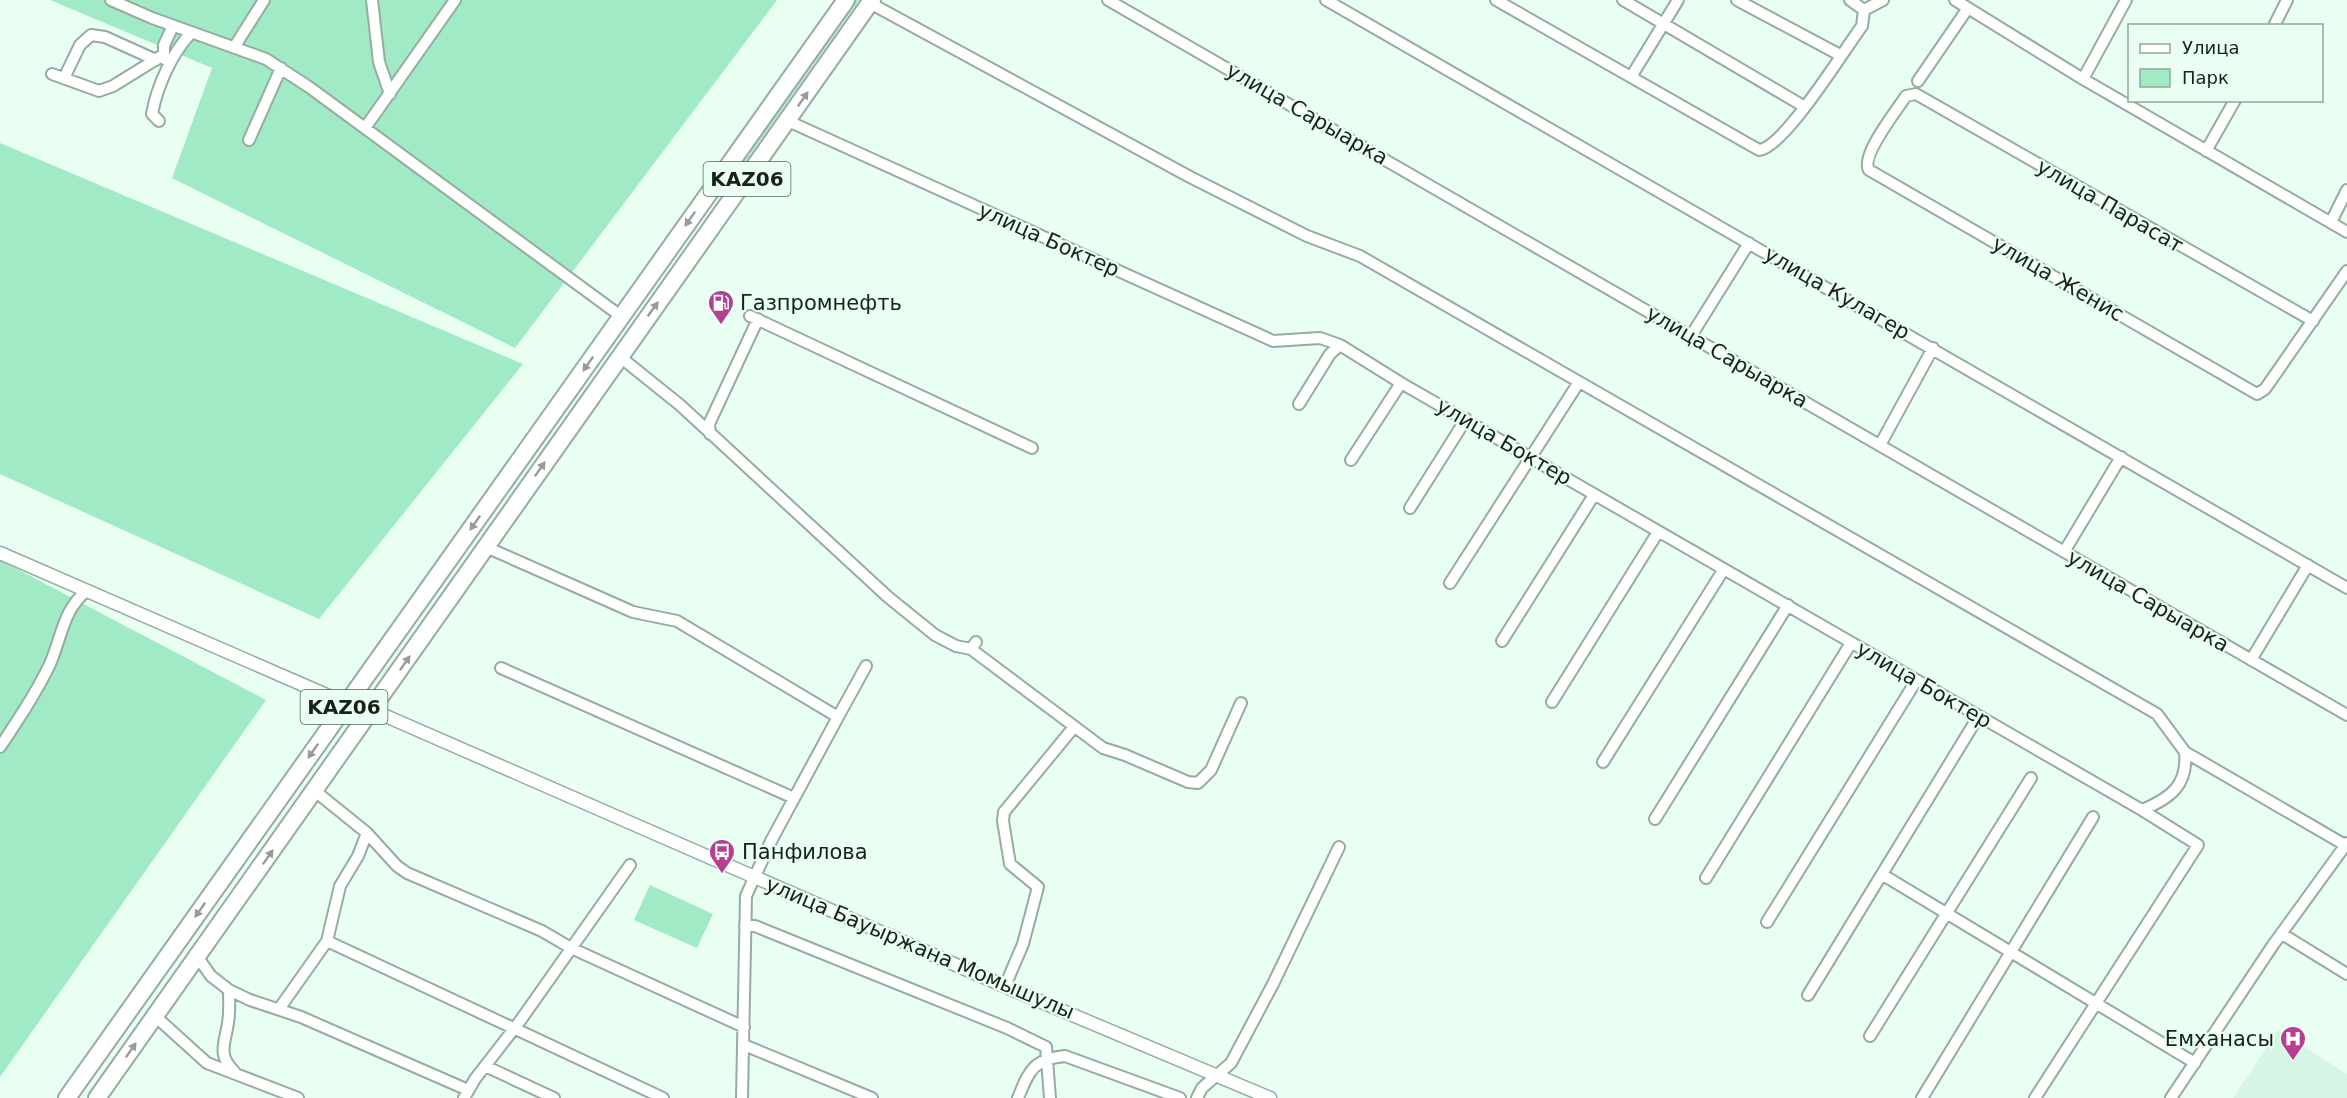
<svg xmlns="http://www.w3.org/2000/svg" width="2347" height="1098" font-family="'DejaVu Sans',sans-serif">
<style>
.built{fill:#d6f5e4}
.green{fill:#a0eac5}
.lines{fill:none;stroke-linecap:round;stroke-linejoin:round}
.minor-casing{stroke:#96aca0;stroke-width:14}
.tertiary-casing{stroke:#96aca0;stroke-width:15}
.trunk-casing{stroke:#96aca0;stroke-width:20}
.minor{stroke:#fff;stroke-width:10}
.tertiary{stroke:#fff;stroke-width:12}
.trunk{stroke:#fff;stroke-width:16}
.oneway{fill:#989b99}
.labels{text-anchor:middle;stroke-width:4.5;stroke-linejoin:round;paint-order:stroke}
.shield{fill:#e8fff2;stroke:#57645d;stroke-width:1.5}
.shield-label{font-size:20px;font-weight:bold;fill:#19211d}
.street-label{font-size:21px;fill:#19211d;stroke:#e8fff2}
.poi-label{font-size:21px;fill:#19211d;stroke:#e8fff2;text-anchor:start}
</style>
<rect width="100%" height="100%" fill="#e8fff2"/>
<path class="built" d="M2278,1030L2347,1074V1098H2233Z"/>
<path class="green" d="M50,0H777L515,348L172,178L212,68Z
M851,0H859L733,179L729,171Z
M0,143L523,364L319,619L0,474Z
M0,560L266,700L0,1077Z
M650,885L713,914L697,948L634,920Z"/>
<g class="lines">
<defs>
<path id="minor" d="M111,0L152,18L266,59L309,87L622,317
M372,0L379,62L390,94
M1108,0L2347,715
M1326,0L2347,588
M1496,0L1759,150C1784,148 1844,50 1862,26L1864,10
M1623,0L1805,107
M1737,0L1840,55
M1850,0L1864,10
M1955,0L2083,79L2347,232
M870,3L1190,177L1307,236L1360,256L2157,714L2185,752L2345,845
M1864,10L1883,0
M2274,26L2287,0
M235,46L264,0
M164,59V45L173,26
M52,74L99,91L113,86L163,55
M1631,77L1678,0
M64,78L80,45L91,35L105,37L156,60
M2083,79L2126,0
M1918,81L1968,8
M159,121L152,114C157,86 172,53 191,33
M788,121L1273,341L1320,338L1340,345L1401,383L2142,810L2198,845L2035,1098
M365,128L455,0
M249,140L281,68
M2206,151L2235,100
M2331,222L2347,190
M750,316L1032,448
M2313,321L1916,94L1906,96C1897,110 1860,156 1869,170L2257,394L2265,389L2347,271
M1691,336L1749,243
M619,356L680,405L888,597L935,635L956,646L971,649L976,642
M1299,404L1330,354L1340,345
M710,434L709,424L758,319
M1880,445L1933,348
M1351,460L1401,383
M1410,508L1466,419
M486,547L633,612L677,621L838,717L771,841L746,896L742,1098
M2064,552L2121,457
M1450,583L1579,382
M1502,641L1594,495
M971,649L1103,748L1125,755L1188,782L1198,783L1211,770L1241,703
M2251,660L2308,565
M501,668L794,798
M1552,702L1658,532
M838,717L866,666
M0,747C18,720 36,693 50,664C61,639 64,607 87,591
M1603,762L1724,569
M315,791L367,833L397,866L407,873L542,931L571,948L744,1027
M2142,810C2171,798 2188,785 2185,752
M1655,819L1788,605
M1883,875L2195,1063
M1706,878L1851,643
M1767,922L1916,681
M745,926H755L1007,1028L1046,1047L1050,1098
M2282,934L2347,974
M327,941L663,1098
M197,956L211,976L229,990C229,1001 230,1012 228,1023C225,1043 217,1055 234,1071
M1005,986L1023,944L1038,887L1010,864L1003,821L1004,812L1074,727
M229,990L250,1000L301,1017L468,1090
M1808,995L1978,717
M279,1009L327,941L340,886L358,856L367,833
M155,1016L207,1063L298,1098
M1870,1036L2031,778
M744,1045L872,1098
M485,1066L554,1098
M464,1098L475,1079L520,1021L630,865
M1018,1098C1029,1071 1033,1059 1065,1056L1180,1098
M1197,1098L1202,1088L1231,1063L1273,984L1339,847
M1922,1098L2093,817
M2171,1098L2273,945L2347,843"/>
<path id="tertiary" d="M0,553L347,704
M372,710L1025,995L1270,1098"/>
<path id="trunk" d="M67,1098L846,0
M97,1098L872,0"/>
</defs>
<use href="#minor" class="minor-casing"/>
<use href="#tertiary" class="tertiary-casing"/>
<use href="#trunk" class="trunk-casing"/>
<use href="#minor" class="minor"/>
<use href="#tertiary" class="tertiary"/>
<use href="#trunk" class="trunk"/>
</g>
<defs><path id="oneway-solid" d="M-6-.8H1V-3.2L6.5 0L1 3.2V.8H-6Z" transform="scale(1.5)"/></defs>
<g class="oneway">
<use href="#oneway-solid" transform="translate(803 99) rotate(-55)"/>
<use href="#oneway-solid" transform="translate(690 219) rotate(125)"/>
<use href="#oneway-solid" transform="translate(653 309) rotate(-54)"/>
<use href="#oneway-solid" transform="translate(588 364) rotate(125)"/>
<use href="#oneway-solid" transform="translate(540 469) rotate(-55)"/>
<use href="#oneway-solid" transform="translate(475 523) rotate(125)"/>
<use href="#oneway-solid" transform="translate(405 663) rotate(-55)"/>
<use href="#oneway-solid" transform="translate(313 751) rotate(125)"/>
<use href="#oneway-solid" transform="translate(268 857) rotate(-55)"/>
<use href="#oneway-solid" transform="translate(200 910) rotate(125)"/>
<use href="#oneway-solid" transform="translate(131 1050) rotate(-55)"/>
</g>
<defs>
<symbol id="fuel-pin" viewBox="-11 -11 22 30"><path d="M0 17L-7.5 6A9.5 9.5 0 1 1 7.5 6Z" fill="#b73f93" stroke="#e8fff2"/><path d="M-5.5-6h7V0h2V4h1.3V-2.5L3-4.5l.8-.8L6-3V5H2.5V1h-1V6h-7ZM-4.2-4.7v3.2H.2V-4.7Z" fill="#fff"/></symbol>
<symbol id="bus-pin" viewBox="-11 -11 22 30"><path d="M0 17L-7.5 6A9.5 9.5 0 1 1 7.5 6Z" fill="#b73f93" stroke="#e8fff2"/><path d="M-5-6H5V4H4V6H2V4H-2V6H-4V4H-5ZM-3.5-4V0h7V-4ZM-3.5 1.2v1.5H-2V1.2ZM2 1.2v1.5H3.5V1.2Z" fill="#fff"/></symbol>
<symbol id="hospital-pin" viewBox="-11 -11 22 30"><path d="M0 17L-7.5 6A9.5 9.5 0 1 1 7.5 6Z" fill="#b73f93" stroke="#e8fff2"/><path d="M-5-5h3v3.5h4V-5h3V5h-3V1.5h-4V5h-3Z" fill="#fff"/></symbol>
</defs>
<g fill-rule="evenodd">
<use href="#fuel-pin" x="706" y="288" width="30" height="40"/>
<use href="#bus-pin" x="707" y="837" width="30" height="40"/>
<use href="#hospital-pin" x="2278" y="1024" width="30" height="40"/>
</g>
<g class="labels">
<g class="shield">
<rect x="703.5" y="162" width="87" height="34" rx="4.5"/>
<rect x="300.5" y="690" width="87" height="34" rx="4.5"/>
</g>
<g class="shield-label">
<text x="747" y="186">KАZ06</text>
<text x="344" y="714">KАZ06</text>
</g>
<g class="street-label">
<text transform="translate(1307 114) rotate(30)" y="7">улица Сарыарка</text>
<text transform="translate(2110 206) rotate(30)" y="7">улица Парасат</text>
<text transform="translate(1049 240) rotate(24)" y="7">улица Боктер</text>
<text transform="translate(2058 279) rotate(30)" y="7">улица Женис</text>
<text transform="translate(1837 293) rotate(30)" y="7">улица Кулагер</text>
<text transform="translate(1727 357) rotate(30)" y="7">улица Сарыарка</text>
<text transform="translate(1504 442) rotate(30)" y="7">улица Боктер</text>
<text transform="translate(2148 601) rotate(30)" y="7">улица Сарыарка</text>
<text transform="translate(1924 685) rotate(30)" y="7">улица Боктер</text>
<text transform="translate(920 948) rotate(23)" y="7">улица Бауыржана Момышулы</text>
</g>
<g class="poi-label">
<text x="740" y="310">Газпромнефть</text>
<text x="742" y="859">Панфилова</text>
<text x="2274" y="1046" text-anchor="end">Емханасы</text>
</g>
</g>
<rect x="2128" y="24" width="195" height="78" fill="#e8fff2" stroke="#95a69d" stroke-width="1.5"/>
<rect x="2140" y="44" width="30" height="9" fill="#ffffff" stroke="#95a69d" stroke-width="1.5"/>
<text x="2182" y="54" font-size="18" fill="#19211d">Улица</text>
<rect x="2140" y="69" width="30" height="18" fill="#a0eac5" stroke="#95a69d" stroke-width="1.5"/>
<text x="2182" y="84" font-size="18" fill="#19211d">Парк</text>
</svg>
